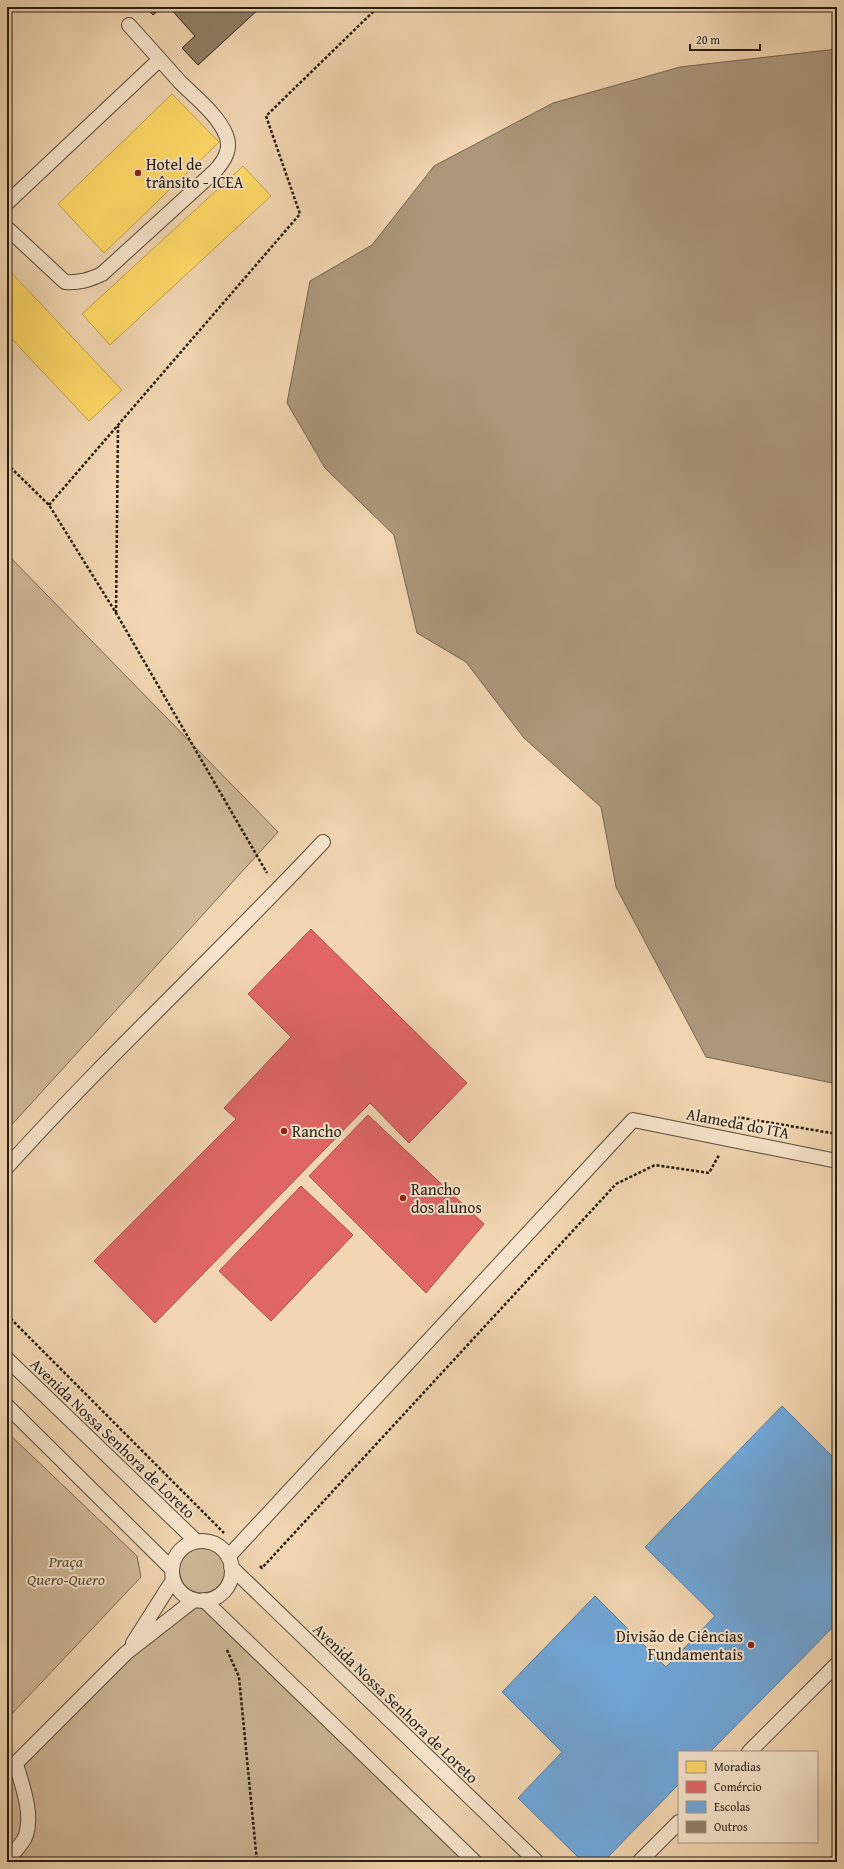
<svg xmlns="http://www.w3.org/2000/svg" width="844" height="1869" font-family="'Gentium Book Plus',serif">
<style>
.green{fill:#ceb796;stroke:#7a6a55}
.water{fill:#ac977c;stroke:#766652}
.homes{fill:#ffd966;stroke:#bea14d}
.shops{fill:#e06666;stroke:#a8504d}
.schools{fill:#6fa8dc;stroke:#597ea0}
.building{fill:#907d66;stroke:#261d14}
.lines{fill:none;stroke-linecap:round;stroke-linejoin:round}
.lane-casing{stroke:#594b3b;stroke-width:16}
.path{stroke:#261d14;stroke-width:2.5;stroke-dasharray:3 2;stroke-linecap:butt}
.lane{stroke:#f6e4cc;stroke-width:14}
.poi-dot{fill:#8f2418;stroke:#f6e4cc;stroke-width:1.5}
.labels{text-anchor:middle;stroke-width:4;stroke-linejoin:round;paint-order:stroke}
.poi-label{font-size:16px;fill:#261d14;stroke:#f6e4cc;text-anchor:start}
.street-label{font-size:16px;fill:#261d14;stroke:#f6e4cc}
.park-label{font-size:16px;font-style:italic;fill:#584b3b;stroke:#f6e4cc}
</style>
<rect width="100%" height="100%" fill="#f1d6b1"/>
<filter id="stains"><feTurbulence type="fractalNoise" baseFrequency=".005" numOctaves="4"/><feColorMatrix values="0 0 0 0 .2 0 0 0 0 .09 0 0 0 0 .02 0 0 0 .5 -.17"/></filter>
<radialGradient id="worn" r=".72"><stop offset=".6" stop-color="#630" stop-opacity="0"/><stop offset="1" stop-color="#630" stop-opacity=".3"/></radialGradient>
<path class="green" d="M7,554L278,832L7,1130Z
M7,1432L137,1556L141,1577L7,1719Z
M179 1570a23 23 0 1 1 46 0a23 23 0 1 1-46 0Z
M204,1600L475,1862H7V1769L126,1653Z"/>
<path class="water" d="M837,49V1084L706,1057L616,887L601,807L524,738L466,662L417,633L394,535L325,468L287,403L310,281L372,245L434,166L553,103L680,67Z"/>
<path class="homes" d="M172,94L219,142L104,253L58,204Z
M243,166L271,196L110,345L82,314Z
M7,268L122,390L89,421L7,334Z"/>
<path class="shops" d="M311,929L467,1083L409,1143L370,1103L155,1323L94,1261L236,1119L224,1108L291,1037L248,994Z
M368,1115L484,1224L426,1293L309,1176Z
M301,1186L353,1235L271,1321L219,1271Z"/>
<path class="schools" d="M782,1406L837,1461V1623L710,1752H679V1784L603,1862H583L518,1798L562,1752L502,1692L595,1596L666,1667L715,1616L645,1547Z"/>
<path class="building" d="M146,7H162L153,15Z
M169,7H261L198,65L182,48L195,36Z"/>
<g class="lines">
<defs>
<path id="lane" d="M7,203L159,60
M7,228L65,282C79,283 89,280 102,274L215,171C224,161 232,149 226,135C218,115 196,98 180,82C163,63 146,44 129,25
M7,1167C109,1054 220,952 323,842
M7,1359L196,1541
M7,1406L172,1569
M172 1571a30 30 0 1 1 60 0a30 30 0 1 1-60 0Z
M228,1557L633,1120L837,1161
M231,1567L537,1862
M204,1600L475,1862
M133,1643L173,1580
M749,1752L837,1664
M7,1772L126,1653L194,1600
M7,1860C13,1853 23,1844 26,1835C33,1813 22,1785 16,1764
M639,1862L679,1822"/>
</defs>
<use href="#lane" class="lane-casing"/>
<path class="path" d="M7,464L49,505L116,613L267,873
M49,505L300,214L266,116L378,7
M116,613L118,426
M735,1122L737,1117L837,1134
M7,1315L224,1533
M260,1566L262,1568L616,1184L655,1165L709,1173L719,1155
M227,1650L239,1677L257,1862"/>
<use href="#lane" class="lane"/>
</g>
<g class="poi-dot">
<circle cx="138" cy="173" r="4"/>
<circle cx="284" cy="1131" r="4"/>
<circle cx="403" cy="1198" r="4"/>
<circle cx="751" cy="1645" r="4"/>
</g>
<g class="labels">
<g class="poi-label">
<text x="146" y="170">Hotel de<tspan x="146" dy="18">trânsito - ICEA</tspan></text>
<text x="292" y="1137">Rancho</text>
<text x="411" y="1195">Rancho<tspan x="411" dy="18">dos alunos</tspan></text>
<text x="743" y="1642" text-anchor="end">Divisão de Ciências<tspan x="743" dy="18">Fundamentais</tspan></text>
</g>
<g class="street-label">
<text transform="translate(738 1123) rotate(11)" y="6">Alameda do ITA</text>
<text transform="translate(113 1438) rotate(44)" y="6">Avenida Nossa Senhora de Loreto</text>
<text transform="translate(396 1703) rotate(44)" y="6">Avenida Nossa Senhora de Loreto</text>
</g>
<g class="park-label">
<text x="66" y="1567">Praça<tspan x="66" dy="18">Quero-Quero</tspan></text>
</g>
</g>
<rect width="844" height="1869" fill="none" stroke="#f1d6b1" stroke-width="24"/>
<rect x="8" y="8" width="828" height="1853" fill="none" stroke="#261d14" stroke-width="2"/>
<rect x="12" y="12" width="820" height="1845" fill="none" stroke="#261d14"/>
<rect x="678" y="1751" width="140" height="92" fill="#f6e4cc" stroke="#a39482"/>
<rect x="686" y="1761" width="20" height="12" fill="#ffd966" stroke="#a39482"/>
<text x="714" y="1771" font-size="12" fill="#261d14">Moradias</text>
<rect x="686" y="1781" width="20" height="12" fill="#e06666" stroke="#a39482"/>
<text x="714" y="1791" font-size="12" fill="#261d14">Comércio</text>
<rect x="686" y="1801" width="20" height="12" fill="#6fa8dc" stroke="#a39482"/>
<text x="714" y="1811" font-size="12" fill="#261d14">Escolas</text>
<rect x="686" y="1821" width="20" height="12" fill="#907d66" stroke="#a39482"/>
<text x="714" y="1831" font-size="12" fill="#261d14">Outros</text>
<path d="M690 44v6h70v-6" fill="none" stroke="#261d14" stroke-width="2"/>
<text x="696" y="44" font-size="12" fill="#261d14" stroke="#f6e4cc" stroke-width="3" paint-order="stroke">20 m</text>
<rect width="100%" height="100%" filter="url(#stains)"/>
<rect width="100%" height="100%" fill="url(#worn)"/>
</svg>
